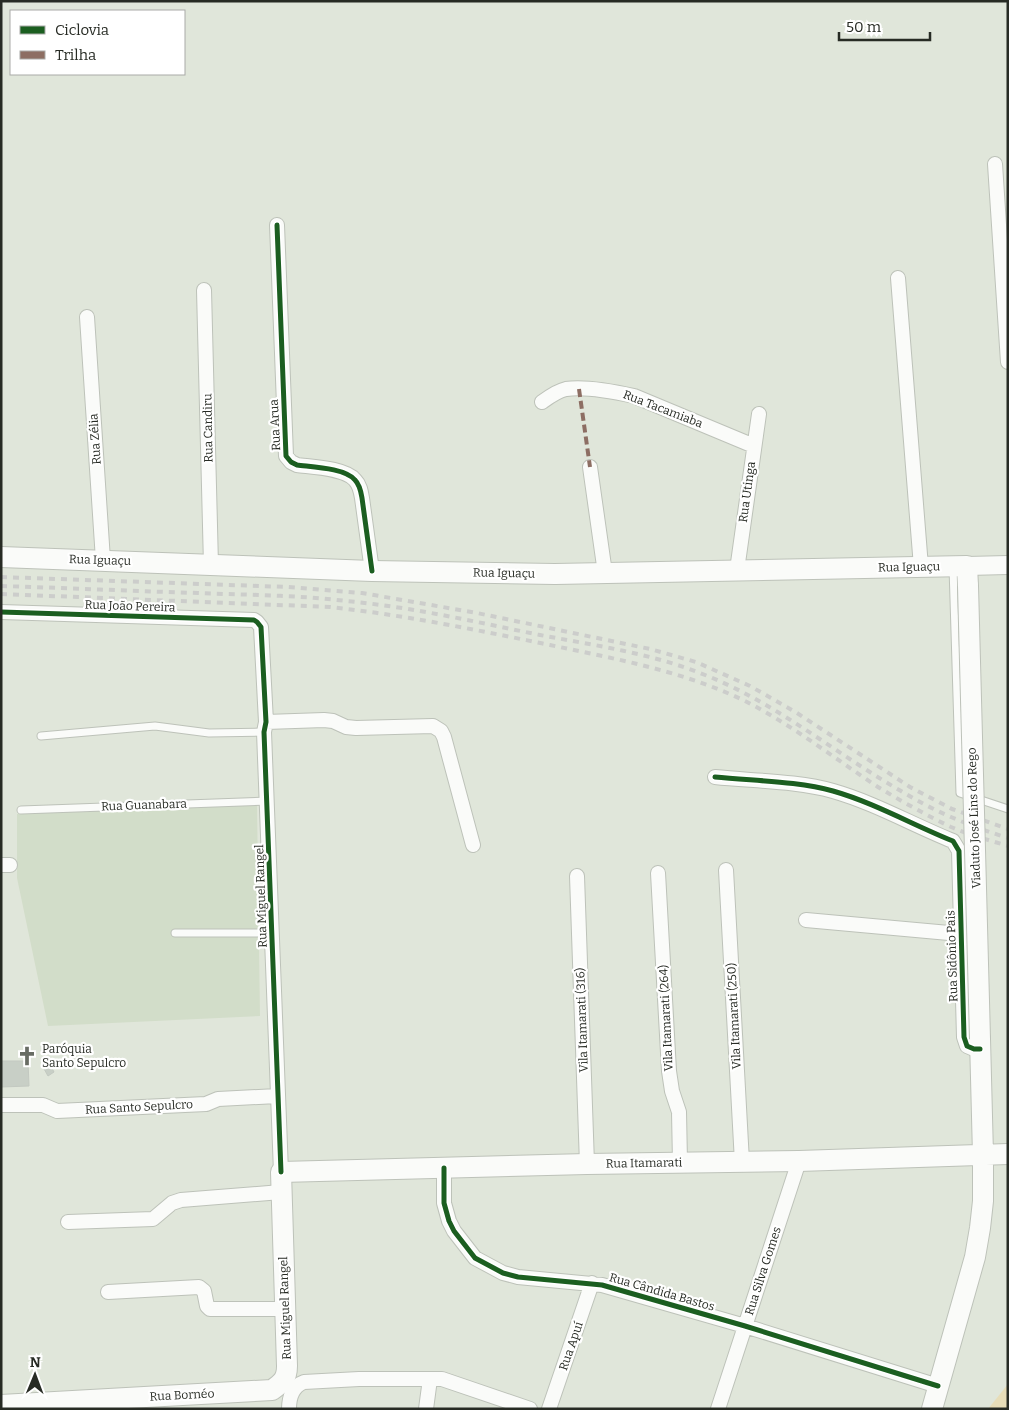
<svg xmlns="http://www.w3.org/2000/svg" width="1009" height="1410" font-family="Bitter,serif">
<style>
.built{fill:#d2ddc9}
.green{fill:#e7ddb8}
.building{fill:#c8cfc6;stroke:#c3c9c1}
.lines{fill:none;stroke-linecap:round;stroke-linejoin:round}
.service-casing{stroke:#bdc2b9;stroke-width:9}
.minor-casing{stroke:#bdc2b9;stroke-width:16}
.tertiary-casing{stroke:#bdc2b9;stroke-width:20}
.secondary-casing{stroke:#bdc2b9;stroke-width:22}
.service{stroke:#fafbf9;stroke-width:7}
.minor{stroke:#fafbf9;stroke-width:14}
.tertiary{stroke:#fafbf9;stroke-width:18}
.secondary{stroke:#fafbf9;stroke-width:20}
.rail{stroke:#cccdcb;stroke-width:4;stroke-dasharray:6 6;stroke-linecap:butt}
.secondary-bridge-casing{stroke:#bdc2b9;stroke-width:22;stroke-linecap:butt}
.secondary-bridge{stroke:#fafbf9;stroke-width:20}
.quiet{stroke:#8d6e63;stroke-width:4;stroke-dasharray:8 4;stroke-linecap:butt}
.cycleway-casing{stroke:#fff;stroke-width:8}
.cycleway{stroke:#1b5e20;stroke-width:5}
.labels{text-anchor:middle;stroke-width:4.5;stroke-linejoin:round;paint-order:stroke}
.street-label{font-size:12px;fill:#272b24;stroke:#fff}
.poi-label{font-size:12px;fill:#272b24;stroke:#fff;text-anchor:start}
</style>
<rect width="100%" height="100%" fill="#e0e6da"/>
<path class="built" d="M257,803L260,1016L48,1026L17,878V814Z"/>
<path class="green" d="M1008,1384V1409H988Z"/>
<path class="building" d="M1,1061H28L29,1086L1,1087Z
M49,1063L54,1072L48,1076L43,1067Z"/>
<g class="lines">
<defs>
<path id="service" d="M953,567L960,793L1008,809
M41,736L155,726L209,733L264,732
M21,810L268,801
M175,933H272"/>
<path id="minor" d="M995,164L1008,362
M277,225L286,456L291,462L297,465C312,467 345,468 355,480C360,485 361,492 362,498L372,571
M898,278L921,567
M204,290L211,565
M87,317L103,560
M542,402C549,397 557,391 566,389C585,386 616,392 634,396L754,446
M590,467L605,573
M737,570L759,414
M1,612L254,620L257,622L261,627L266,722L264,732L281,1172
M266,722L324,720L333,721L346,727L356,728L433,726L441,731L444,737L473,845
M715,777C753,781 798,781 833,791C875,803 913,825 953,841L959,851L964,1037L967,1046L974,1049H980
M1,865H10
M726,870L742,1162
M658,873L669,1071L672,1091L679,1112L680,1162
M577,876L587,1164
M806,920L960,934
M1,1105H43L57,1111L206,1104L218,1099L277,1096
M444,1168V1203L449,1221L454,1231L475,1258L503,1273L518,1277L602,1285L745,1326L938,1386
M68,1222L153,1219L172,1203L181,1200L281,1192
M108,1292L199,1287L204,1291L207,1306L210,1309H285
M289,1409C289,1397 293,1386 304,1382L359,1379H442L530,1409
M426,1409L430,1379
M549,1409L592,1283
M718,1409L799,1161"/>
<path id="tertiary" d="M967,566L1008,565"/>
<path id="secondary" d="M1,557L372,571L555,574L967,566L968,586
M1,1405L272,1390C282,1383 287,1379 287,1366L281,1172L587,1164L799,1161L1008,1154
M932,1409L975,1257L980,1228L983,1201V1155L980,1039"/>
</defs>
<use href="#service" class="service-casing"/>
<use href="#minor" class="minor-casing"/>
<use href="#tertiary" class="tertiary-casing"/>
<use href="#secondary" class="secondary-casing"/>
<use href="#service" class="service"/>
<use href="#minor" class="minor"/>
<use href="#tertiary" class="tertiary"/>
<use href="#secondary" class="secondary"/>
<path class="rail" d="M1,577L288,587L362,593L477,613L650,649L696,662L750,686L797,713L910,787L952,809L1008,829
M1,586C67,588 132,591 198,593C247,595 297,595 346,601C412,607 476,622 540,635C593,645 649,653 700,673C774,701 833,752 901,791C935,812 970,826 1008,838
M1,594L330,607C404,615 477,630 550,645C616,659 683,671 745,701C792,725 834,758 878,787C901,801 926,815 951,827C969,835 989,840 1008,846"/>
<defs>
<path id="secondary-bridge" d="M968,586L980,1039"/>
</defs>
<use href="#secondary-bridge" class="secondary-bridge-casing"/>
<use href="#secondary-bridge" class="secondary-bridge"/>
<path class="quiet" d="M579,389L590,467"/>
<defs>
<path id="cycleway" d="M277,225L286,456L291,462L297,465C312,467 345,468 355,480C360,485 361,492 362,498L372,571
M1,612L254,620L257,622L261,627L266,722L264,732L281,1172
M715,777C753,781 798,781 833,791C875,803 913,825 953,841L959,851L964,1037L967,1046L974,1049H980
M444,1168V1203L449,1221L454,1231L475,1258L503,1273L518,1277L602,1285L745,1326L938,1386"/>
</defs>
<use href="#cycleway" class="cycleway-casing"/>
<use href="#cycleway" class="cycleway"/>
</g>
<defs>
<symbol id="church-bare" viewBox="-9 -9 18 18"><path d="M-1.2-6h2.4v3.5h3.3v2.4h-3.3V6h-2.4V-.1h-3.3v-2.4h3.3Z" fill="#686c64" stroke="#fff" stroke-width="2.5" paint-order="stroke"/></symbol>
</defs>
<g fill-rule="evenodd">
<use href="#church-bare" x="13" y="1042" width="28" height="28"/>
</g>
<g class="labels">
<g class="street-label">
<text transform="translate(663 409) rotate(21)" y="4">Rua Tacamiaba</text>
<text transform="translate(275 425) rotate(-93)" y="4">Rua Arua</text>
<text transform="translate(208 428) rotate(-91)" y="4">Rua Candiru</text>
<text transform="translate(95 439) rotate(-94)" y="4">Rua Zélia</text>
<text transform="translate(747 492) rotate(-82)" y="4">Rua Utinga</text>
<text transform="translate(100 560) rotate(2)" y="4">Rua Iguaçu</text>
<text transform="translate(909 567) rotate(-1)" y="4">Rua Iguaçu</text>
<text transform="translate(504 573) rotate(1)" y="4">Rua Iguaçu</text>
<text transform="translate(130 606) rotate(2)" y="4">Rua João Pereira</text>
<text transform="translate(144 805) rotate(-2)" y="4">Rua Guanabara</text>
<text transform="translate(974 818) rotate(-92)" y="4">Viaduto José Lins do Rego</text>
<text transform="translate(261 896) rotate(-92)" y="4">Rua Miguel Rangel</text>
<text transform="translate(952 956) rotate(-92)" y="4">Rua Sidônio Pais</text>
<text transform="translate(734 1016) rotate(-93)" y="4">Vila Itamarati (250)</text>
<text transform="translate(666 1018) rotate(-93)" y="4">Vila Itamarati (264)</text>
<text transform="translate(582 1020) rotate(-92)" y="4">Vila Itamarati (316)</text>
<text transform="translate(139 1107) rotate(-3)" y="4">Rua Santo Sepulcro</text>
<text transform="translate(644 1163) rotate(-1)" y="4">Rua Itamarati</text>
<text transform="translate(763 1271) rotate(-72)" y="4">Rua Silva Gomes</text>
<text transform="translate(662 1292) rotate(16)" y="4">Rua Cândida Bastos</text>
<text transform="translate(285 1308) rotate(-92)" y="4">Rua Miguel Rangel</text>
<text transform="translate(571 1346) rotate(-71)" y="4">Rua Apuí</text>
<text transform="translate(182 1395) rotate(-3)" y="4">Rua Bornéo</text>
</g>
<g class="poi-label">
<text x="42" y="1053">Paróquia<tspan x="42" dy="14">Santo Sepulcro</tspan></text>
</g>
</g>
<rect width="1009" height="1410" fill="none" stroke="#272b24" stroke-width="5"/>
<rect x="10" y="10" width="175" height="65" fill="#ffffff" stroke="#a9aaa7"/>
<rect x="20" y="26" width="25" height="8" fill="#1b5e20" stroke="#a9aaa7"/>
<text x="55" y="35" font-size="15" fill="#272b24">Ciclovia</text>
<rect x="20" y="51" width="25" height="8" fill="#8d6e63" stroke="#a9aaa7"/>
<text x="55" y="60" font-size="15" fill="#272b24">Trilha</text>
<g transform="translate(35 1375) rotate(1)" stroke="#ffffff" stroke-width="4" paint-order="stroke">
<path d="M0-4L9 19L0 12L-9 19Z" fill="#272b24"/>
<text y="-8" font-size="14" font-weight="bold" text-anchor="middle" fill="#272b24">N</text>
</g>
<path d="M839 32v8h91v-8" fill="none" stroke="#272b24" stroke-width="2.5"/>
<text x="846" y="32" font-size="15" fill="#272b24" stroke="#ffffff" stroke-width="4" paint-order="stroke">50 m</text>
</svg>
